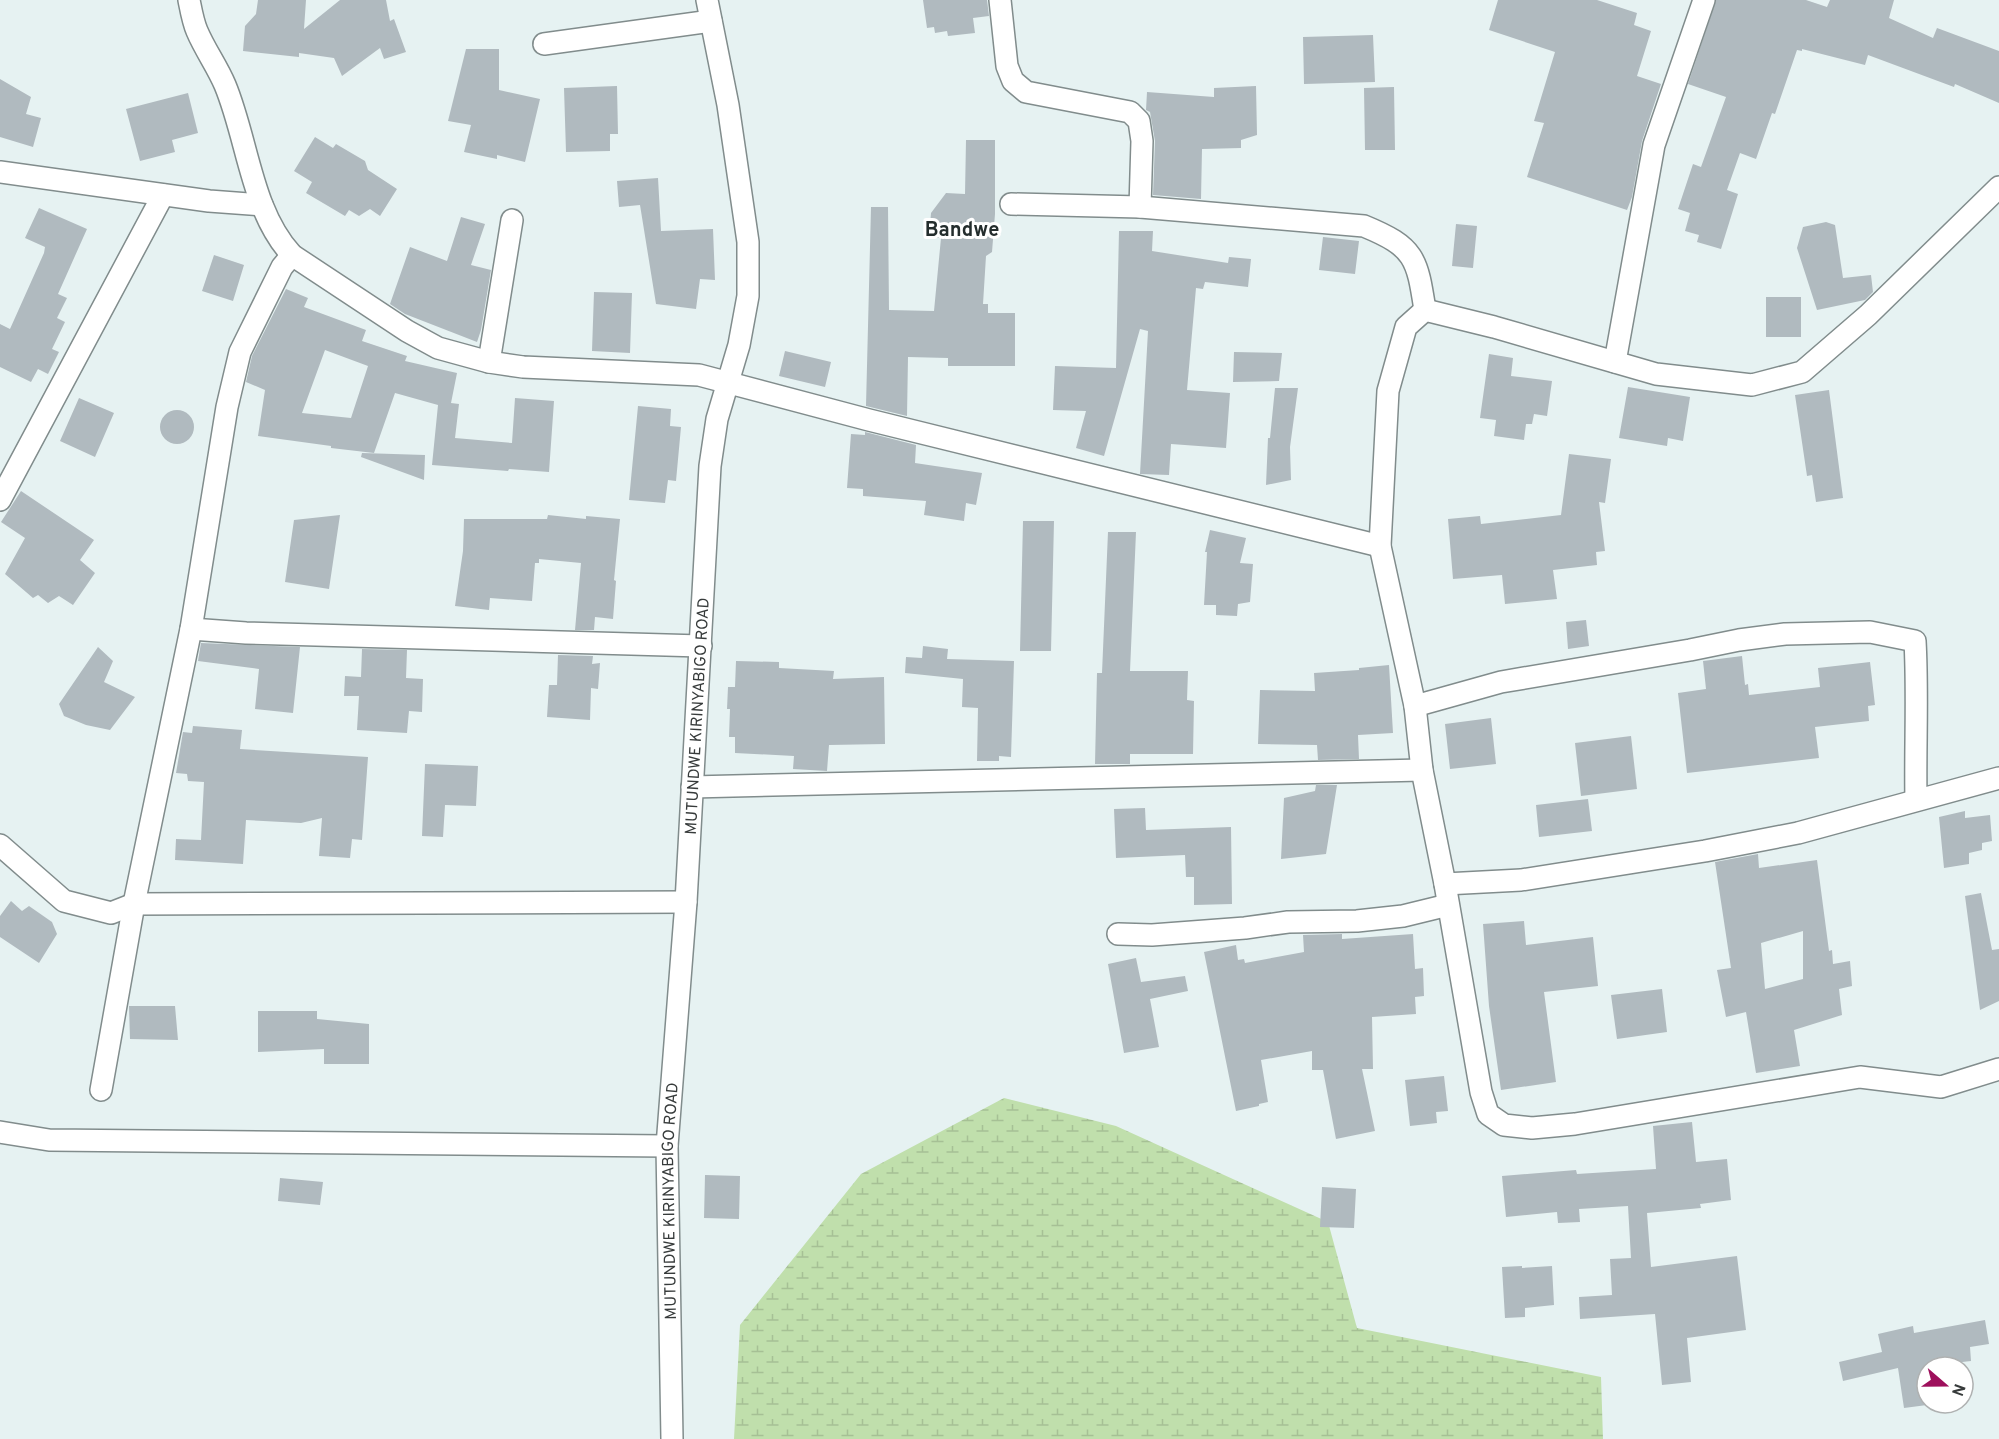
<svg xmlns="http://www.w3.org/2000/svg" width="1999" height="1439" font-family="Overpass,sans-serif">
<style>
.wetland{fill:url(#wetland-marsh)}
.building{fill:#b0babf;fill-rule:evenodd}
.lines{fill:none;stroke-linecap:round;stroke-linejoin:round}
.minor-casing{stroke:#818c8c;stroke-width:24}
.minor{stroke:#fff;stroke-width:21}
.labels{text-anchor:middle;stroke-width:6;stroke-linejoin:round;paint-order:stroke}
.street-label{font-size:16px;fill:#373b3b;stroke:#fff}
.quarter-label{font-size:20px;font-weight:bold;fill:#242d2d;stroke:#fff}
</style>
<defs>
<pattern id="wetland-marsh" width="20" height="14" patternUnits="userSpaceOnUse" patternTransform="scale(1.5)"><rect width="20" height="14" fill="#c0dfac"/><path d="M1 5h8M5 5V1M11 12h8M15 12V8" fill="none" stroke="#a6c095"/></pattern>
</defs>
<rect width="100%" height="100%" fill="#e6f2f2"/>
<path class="wetland" d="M1004,1098L1116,1126L1328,1222L1357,1328L1601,1377L1603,1439H734L740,1325L861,1174Z"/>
<path class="building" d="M258,0H306L304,29L340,0H386L390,21L394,19L406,52L384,59L380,48L342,76L334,58L299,53V57L243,51L245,26L256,14Z
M923,0H987L989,16L973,18L975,33L948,36L947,31L935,33L934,27L927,28Z
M1498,0H1597L1637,13L1634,25L1651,31L1637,76L1661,84L1642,141L1632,197L1627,210L1527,177L1544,123L1534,121L1555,52L1489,30Z
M1716,0H1806L1827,7L1830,0H1894L1889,18L1933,38L1937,28L1999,51V103L1955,84L1954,87L1868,55L1865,65L1802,49V51L1797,50L1775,114L1772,113L1756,159L1740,153L1727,190L1738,194L1721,249L1697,242L1699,235L1685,231L1690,213L1678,209L1693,164L1701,167L1726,97L1688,84Z
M1373,35L1375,82L1304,84L1303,37Z
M466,49H499V90L540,99L525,162L497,155V159L464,152L471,125L448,121Z
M0,79L31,97L26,114L41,118L33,147L0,137Z
M617,86L618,134H610V151L566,152L564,88Z
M1256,86L1257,135L1241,140V148L1202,149L1201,199L1153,195L1155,141L1150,112L1146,110L1147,92L1214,97V88Z
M1394,87L1395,150H1365L1364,88Z
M188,93L198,133L172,140L175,152L140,161L126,109Z
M315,137L333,148L336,144L365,161L368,170L397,189L380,216L370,209L359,216L349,210L345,216L306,193L312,182L294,171Z
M966,140H995V214L992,252L986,256L983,304H988V313H1015V366H948V358L908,357L907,416L866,406L871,207H888L889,310L934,311L941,238L929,237L931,213L946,193L965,194Z
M658,178L661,231L713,229L715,280L700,279L696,309L656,304L640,205L619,207L617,181Z
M39,208L87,229L58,294L67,298L57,318L65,322L52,349L59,352L48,374L38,369L31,382L0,367V324L10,329L44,253L45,247L25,238Z
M461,217L485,224L471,265L491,270L481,330L477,342L405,314L390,304L410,247L447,261Z
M1826,222L1835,225L1843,278L1871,275L1873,292L1865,300L1817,310L1797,248L1803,227Z
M1456,224L1477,226L1473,268L1452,266Z
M1119,231H1153L1152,251L1228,263L1229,257L1251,259L1248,287L1205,282L1203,289L1196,288L1187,390L1230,393L1226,448L1171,444L1169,475L1140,474L1148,331L1140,329L1104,456L1076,448L1086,411L1053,410L1055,366L1116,368Z
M1323,237L1359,241L1355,274L1319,270Z
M214,255L244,265L233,301L202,291Z
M286,289L308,298L304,307L366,330L362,341L407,356L405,361L457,373L451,403L459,404L455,438L512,443L515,398L554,401L549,472L509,469L508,471L432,465L438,405L395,393L374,453L331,448V446L258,436L265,390L246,382L252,356ZM325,350L368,366L351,418L302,413Z
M594,292L632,293L630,353L592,351Z
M1766,297H1801V337H1766Z
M785,351L831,362L825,387L779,376Z
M1234,352L1282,353L1279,381L1233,382Z
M1489,354L1513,358L1511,376L1552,381L1547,416L1534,414L1532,424H1526L1524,440L1494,436L1496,420L1480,418Z
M1628,387L1690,397L1683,441L1668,438L1667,446L1619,438Z
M1275,388H1298L1290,447L1291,480L1266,485L1268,438H1270Z
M1829,390L1843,498L1816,502L1812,475L1807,476L1795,395Z
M79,398L114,413L95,457L60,441Z
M638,406L671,409L670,426L681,427L676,481L668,480L665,503L629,500Z
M160 427a17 17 0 1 1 34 0a17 17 0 1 1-34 0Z
M865,432L916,445L915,463L982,473L976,505L966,503L964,521L924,515L926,501L863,496V489L847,488L851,434L865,435Z
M362,453L425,455L424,480L361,457Z
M1569,454L1611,459L1605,503L1599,502L1605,551L1596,552L1597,565L1553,570L1557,599L1505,604L1502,575L1453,579L1448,519L1480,516L1481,524L1561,515Z
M21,491L94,540L80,560L95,573L73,605L59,596L48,603L38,595L33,598L5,574L25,538L1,522Z
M340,515L329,589L285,582L294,520Z
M548,515L586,519V516L620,519L614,580L616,581L613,619L595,617L594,630H575L581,563L539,559V563H535L532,601L490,598L489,610L455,606L463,551L464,519H547Z
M1023,521H1054L1051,651H1020Z
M1210,530L1246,538L1240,563L1253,564L1250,602L1238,604L1237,616L1216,615V605H1204L1207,552H1205Z
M1108,532H1136L1130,671H1188L1187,700L1194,701L1193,754H1130V764H1095L1097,673H1102Z
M1586,620L1589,646L1568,649L1566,622Z
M201,643L300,647L293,713L255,709L259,669L198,661Z
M923,646L948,649L947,659L1014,661L1011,757L999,756V761H977L978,708L962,707L963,679L905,673L906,657L922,658Z
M98,647L113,661L104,682L135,697L110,730L86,725L64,716L59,704Z
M362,649L407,650L406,678L423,679L422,712L409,711L407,733L357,730L359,696H344L345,676L361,677Z
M558,655L593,656L592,664L600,663L598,689L591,688L590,720L547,717L549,685H557Z
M1742,656L1745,685L1748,684L1749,695L1820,687L1818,668L1870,662L1875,705L1868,706L1869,721L1815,727L1819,758L1687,773L1678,693L1706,689L1703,661Z
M736,661L779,662V668L834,671L833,679L884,677L885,744L829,745L827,771L793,769L794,756L735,753V737H729L730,709H727L728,687H735Z
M1389,665L1393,733L1358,735L1359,759L1318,760L1317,745L1258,744L1260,690L1315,691L1314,673L1359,670V668Z
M1491,718L1496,764L1450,769L1445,724Z
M193,726L242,730L240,749L368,757L362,840L352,839L350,858L319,856L322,818L301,823L246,820L243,864L175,860L176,839L201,840L204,782L188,781L187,774L176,773L183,732L192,733Z
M1631,736L1637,789L1581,796L1575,743Z
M425,764L478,766L476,806L445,805L443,837L422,836Z
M1316,785H1337L1326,854L1281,859L1284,798L1315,791Z
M1588,799L1592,831L1539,837L1536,805Z
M1145,808L1146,830L1231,827L1232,904L1194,905V877H1186L1185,855L1116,858L1114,809Z
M1965,811V818L1990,815L1992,841L1982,843V850L1969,853V864L1944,868L1939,817Z
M1758,854L1759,868L1817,860L1829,951L1832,950L1833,964L1850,961L1852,986L1839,989L1842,1015L1794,1030L1800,1066L1756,1073L1746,1012L1726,1017L1717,970L1731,968L1715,862ZM1803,931V979L1765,989L1761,943Z
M1981,893L1992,950L1999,949V1001L1980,1010L1965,896Z
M11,901L22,911L29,906L52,922L57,934L39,963L0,937V916Z
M1524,921L1526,945L1593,937L1598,986L1544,992L1556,1082L1501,1090L1489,1006L1483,924Z
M1342,934V939L1413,934L1415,969L1423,968L1424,996L1415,997L1416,1014L1372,1017L1373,1069H1362L1375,1131L1336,1139L1323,1070H1312V1051L1261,1060L1268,1102L1259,1104V1106L1236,1111L1204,952L1236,945L1238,960L1244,959L1245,963L1304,952L1303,935Z
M1136,958L1141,982L1185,976L1188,991L1150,999L1159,1047L1124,1053L1108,964Z
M1662,989L1667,1032L1617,1039L1611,995Z
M129,1006H175L178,1040L130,1039Z
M258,1011H317V1019L369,1024V1064H324V1049L258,1052Z
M1444,1076L1448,1111L1436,1112L1437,1123L1410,1126L1405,1080Z
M1692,1122L1696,1162L1727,1159L1731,1200L1700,1204L1701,1208L1647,1213L1651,1267L1737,1256L1746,1330L1687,1338L1691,1382L1662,1385L1655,1314L1580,1319L1579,1297L1612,1295L1610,1259L1631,1258L1628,1206L1579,1209L1580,1222L1558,1223L1557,1212L1506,1217L1502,1176L1576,1170L1577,1174L1656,1169L1653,1126Z
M705,1175L740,1176L739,1219L704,1218Z
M280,1178L323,1182L320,1205L278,1201Z
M1322,1187L1356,1189L1354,1228L1320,1227Z
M1522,1266V1268L1552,1266L1554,1305L1525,1308V1317L1505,1318L1502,1267Z
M1985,1320L1989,1344L1970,1347L1971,1361L1927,1366V1405L1904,1408L1898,1368L1843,1381L1839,1362L1882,1352L1878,1334L1913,1326L1914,1333Z"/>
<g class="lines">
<defs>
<g id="minor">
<path d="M189,0C191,10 193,22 197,31C205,50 217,66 225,85C248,140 251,211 292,255L407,331L438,348L489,362L523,367L699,375L869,420L1380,546"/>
<path d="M1000,0L1007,66L1013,81L1026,92L1130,112L1139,121L1142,141L1140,207"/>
<path d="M544,44L711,21"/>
<path d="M0,172L209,201L262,205"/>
<path d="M1999,187L1868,315L1802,372L1752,385L1656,374L1494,327L1425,310L1406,327L1388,391L1380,546L1415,706L1422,770L1445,884L1481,1092L1488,1114L1504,1125L1532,1128L1575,1124L1860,1077L1941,1087L1999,1069"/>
<path d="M1011,204L1140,207L1364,226C1415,247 1417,258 1425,310"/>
<path d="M489,362L512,220"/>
<path d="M1615,362L1654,145L1704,0"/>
<path d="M0,500L163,195"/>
<path d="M191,629L246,633L701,646"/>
<path d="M1415,706L1501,682L1690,650L1739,640L1785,634L1870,632L1915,641C1918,694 1915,747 1916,800"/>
<path d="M692,787L1422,770"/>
<path d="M0,845L64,901L111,913L134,904L686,902"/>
<path d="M1445,884L1521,880L1705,851L1798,833L1999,778"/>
<path d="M1118,934L1152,935L1245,928L1288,922L1357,921L1403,916L1448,905"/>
<path d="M101,1090L134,904L191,629L227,407L240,352L282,267L292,255"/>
<path d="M0,1132L49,1140L667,1146"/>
<path id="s1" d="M672,1439L667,1146L686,902L710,466L717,419L739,345L748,296V242L728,105L707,0"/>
</g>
</defs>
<use href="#minor" class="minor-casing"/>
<use href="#minor" class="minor"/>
</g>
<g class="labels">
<g class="street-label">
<text dy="6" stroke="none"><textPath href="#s1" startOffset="724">MUTUNDWE KIRINYABIGO ROAD</textPath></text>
<text dy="6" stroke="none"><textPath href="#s1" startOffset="238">MUTUNDWE KIRINYABIGO ROAD</textPath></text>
</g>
<g class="quarter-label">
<text x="962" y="236">Bandwe</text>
</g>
</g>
<g transform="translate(1945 1385) rotate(110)"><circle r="28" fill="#ffffff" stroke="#afb1b1" stroke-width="1.5"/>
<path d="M0-4.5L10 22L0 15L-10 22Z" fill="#9e105c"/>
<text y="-9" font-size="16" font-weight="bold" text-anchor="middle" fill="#373b3b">N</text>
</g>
</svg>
